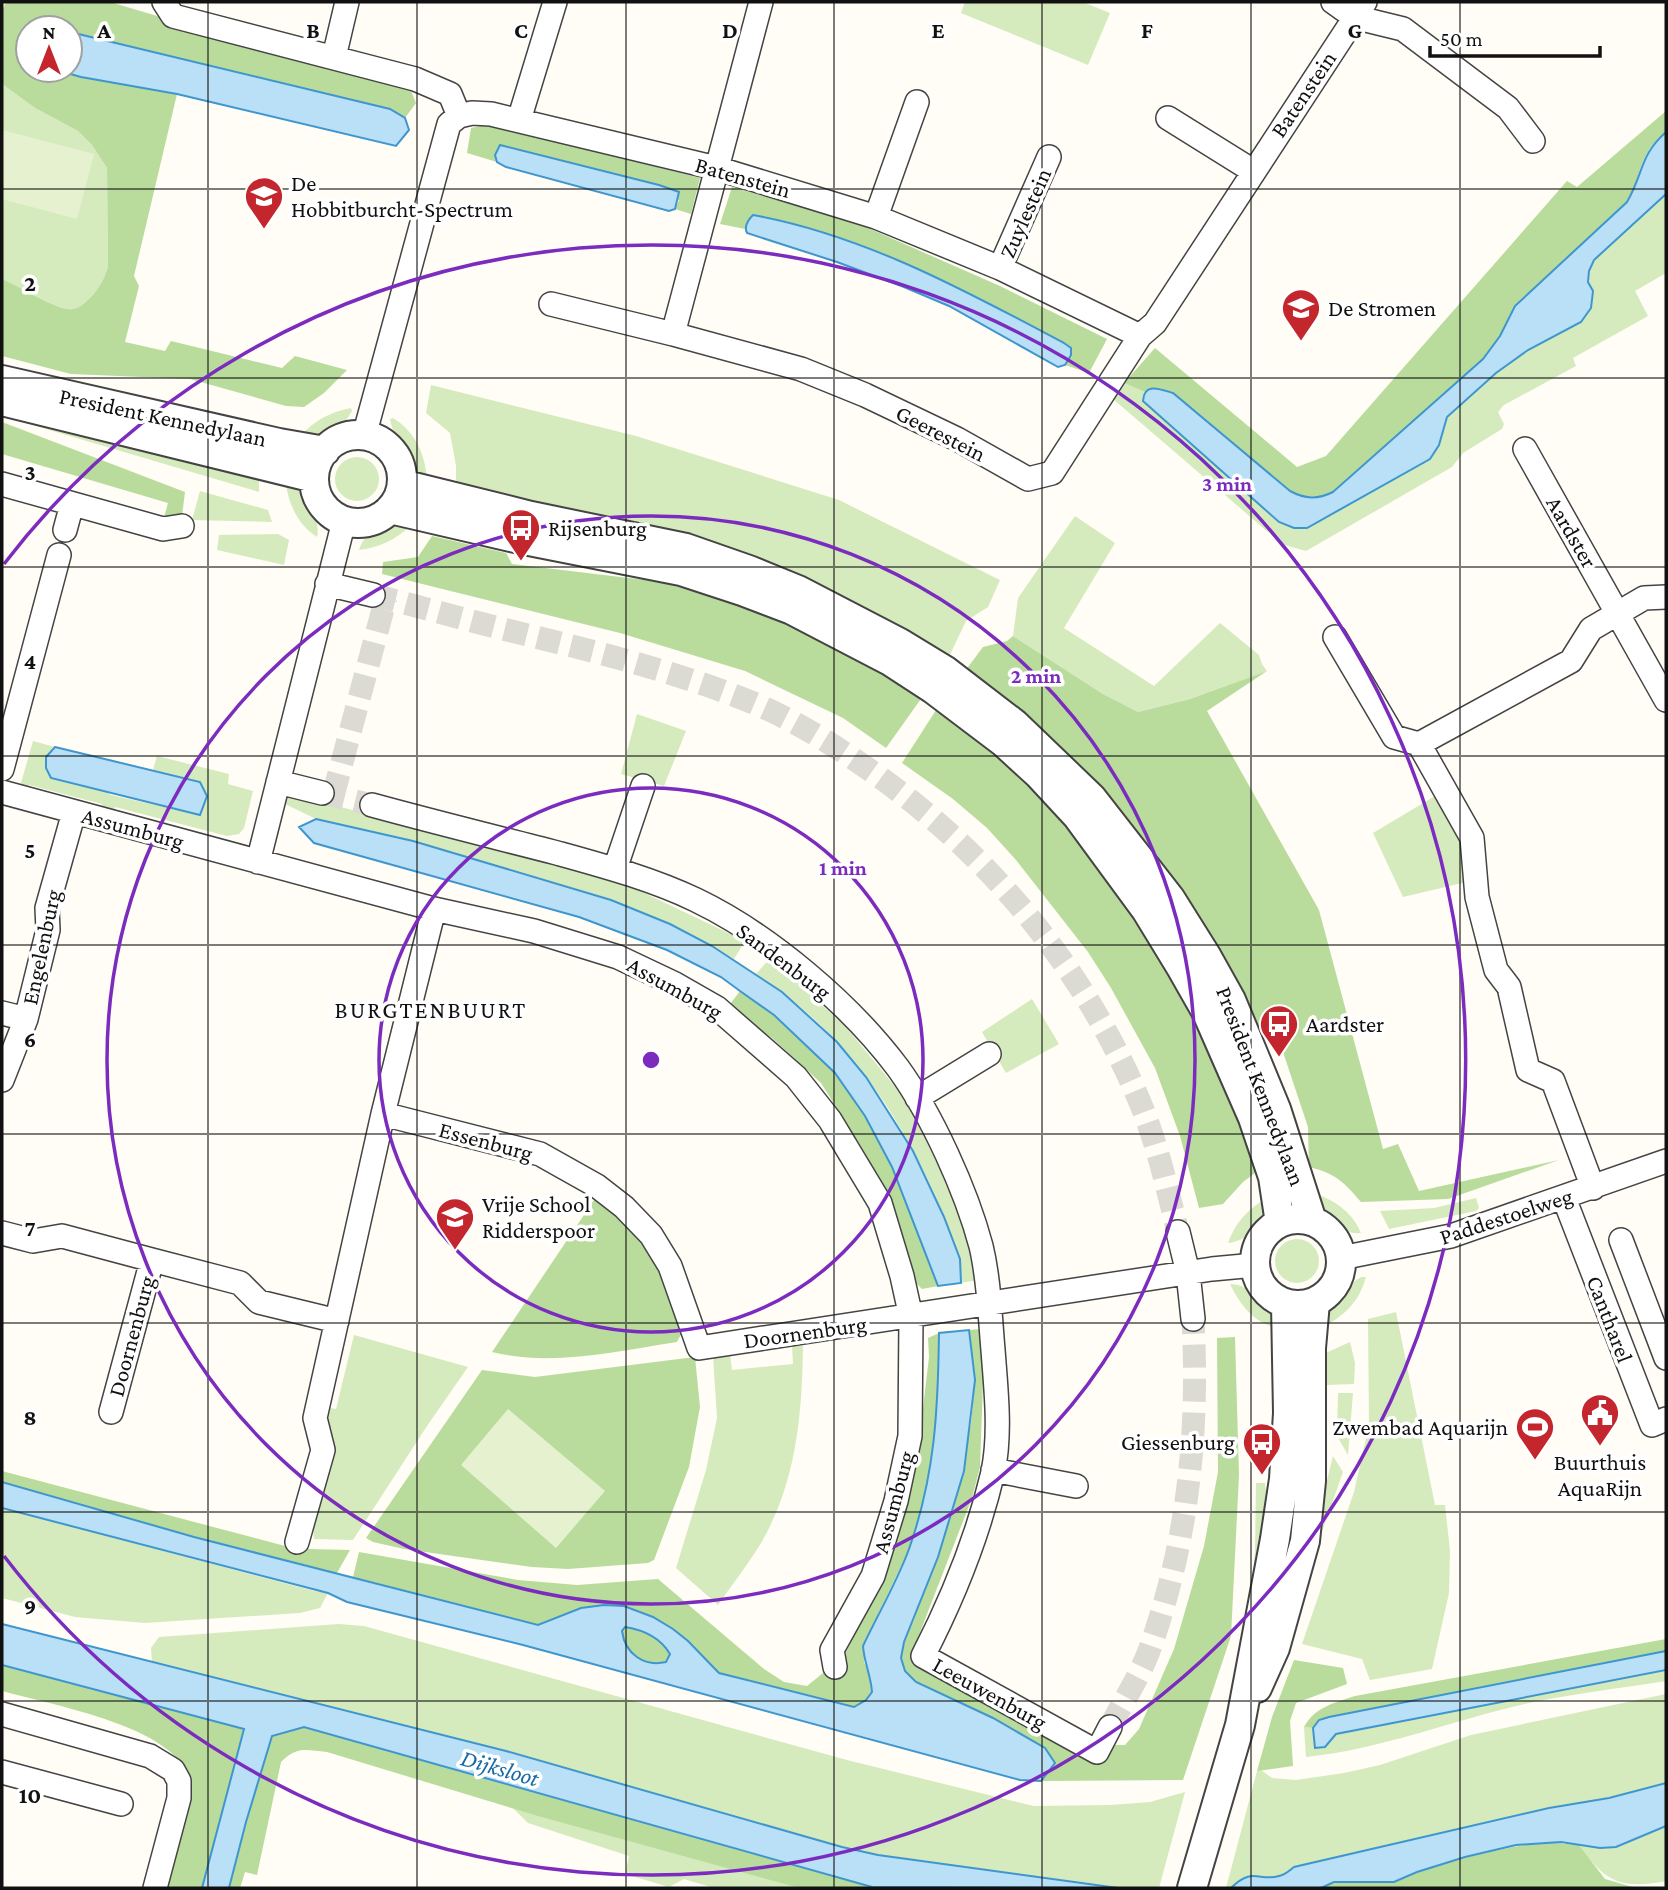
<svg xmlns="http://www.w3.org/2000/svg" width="1668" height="1890" font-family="'Crimson Pro',serif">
  <rect width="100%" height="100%" fill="#fffdf5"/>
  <path fill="#d5ebbd" d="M965 2H1083L1110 13 1088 65 961 13Z
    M2 84 35 108 78 131 92 145 107 168 108 268C105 278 99 289 92 296 87 301 80 308 73 309 58 312 18 285 2 279Z
    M1666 194V273L1635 291 1648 316 1573 358 1576 366 1504 405 1498 412 1504 424 1502 429 1463 453 1452 467 1306 551 1285 545 1268 532 1113 399 1124 383 1145 392 1143 401 1279 522 1439 445 1446 417 1496 373 1528 350 1581 322 1592 291C1587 279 1589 272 1594 260Z
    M431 385 636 436 839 500 1000 580 988 607 966 621 946 663 456 489V466L450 433 426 413Z
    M351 408 352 411C341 431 323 437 301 436 314 420 331 412 351 408Z
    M2 411 259 478V492L2 416Z
    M393 418C415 432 425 453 427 479H420C408 466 393 436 390 419Z
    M335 479a22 22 0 1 1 44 0a22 22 0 1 1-44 0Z
    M286 483C290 484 294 484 298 486 309 492 321 526 317 537 299 526 288 504 286 483Z
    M200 491 268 510 272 522 192 520Z
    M1075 516 1115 543 1064 628 1154 686 1220 623 1259 655 1262 664 1267 671 1190 699 1138 712 1103 694 1013 636 1018 598Z
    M390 523 411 525C396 540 380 547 359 550 363 535 376 528 390 523Z
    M278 534 289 540 284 565 217 550 219 535Z
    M637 714 686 731 664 786 621 774Z
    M33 741 55 747 46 757 111 795 199 815 207 796 200 783 153 770 157 756 229 774 228 784 253 791 244 828 239 834 227 836 115 807 113 815 100 811 102 804 29 785 27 792 19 790Z
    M288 793 549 862 634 888 745 941 734 959 670 924 611 900 413 841 316 819 285 804Z
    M1435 796 1467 852 1475 880 1403 897 1373 833Z
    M770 958 845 1026 907 1101 958 1207 978 1280 961 1283C960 1275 961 1265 958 1257 938 1187 888 1096 838 1043 815 1017 785 994 756 974Z
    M1032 999 1059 1044 1006 1073 982 1032Z
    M1316 1194C1336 1201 1353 1213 1361 1233 1337 1235 1323 1214 1316 1194Z
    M1268 1198C1267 1219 1250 1241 1228 1243 1235 1223 1249 1207 1268 1198Z
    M1476 1198 1479 1208 1476 1211 1389 1229 1380 1211 1434 1208Z
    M1275 1261a22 22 0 1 1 44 0a22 22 0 1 1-44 0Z
    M1361 1277H1366L1365 1280C1358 1303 1344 1316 1323 1327L1325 1311 1343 1289Z
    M1230 1284C1250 1284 1274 1308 1274 1327 1253 1322 1239 1303 1230 1284Z
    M1396 1312 1435 1505H1445L1450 1551 1449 1593 1432 1669 1370 1680 1362 1659 1302 1644 1354 1492 1369 1425 1368 1319Z
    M354 1335 468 1367 427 1426 353 1540 314 1539 313 1524 324 1407 336 1409Z
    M1350 1342 1355 1363 1354 1384 1327 1385 1319 1356Z
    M792 1346H803C802 1417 796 1486 758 1548 746 1567 731 1586 718 1605L676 1568 706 1470 717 1418 713 1357 730 1354 732 1370 793 1364Z
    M1338 1393H1353L1348 1455 1337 1436Z
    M1333 1456 1343 1472 1311 1563 1307 1562Z
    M1256 1483H1265L1269 1516 1251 1600 1255 1550Z
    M2 1508 314 1591 328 1593 320 1608 300 1613 145 1623 75 1617 2 1598Z
    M339 1624 364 1626 847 1760 1017 1802 1034 1806 1110 1805 1150 1802 1185 1792 1159 1888H1118L878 1855 842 1847 506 1751 152 1663 151 1648 159 1637Z
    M1666 1670V1681C1623 1688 1578 1693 1534 1702 1458 1718 1384 1749 1306 1757L1304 1727 1313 1728 1315 1747H1324L1336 1734Z
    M1666 1694V1783L1609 1798 1549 1808 1294 1867C1290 1870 1285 1875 1280 1876 1259 1882 1253 1866 1231 1888H1226L1257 1771 1261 1770 1272 1778 1296 1780 1344 1773 1380 1765 1471 1735Z
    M513 1808 804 1888H714L684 1879 669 1887 625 1874 629 1856 528 1823Z
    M1666 1826V1881C1619 1890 1605 1881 1579 1845 1617 1852 1633 1840 1666 1826Z"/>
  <path fill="#b9dc9c" d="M10 2H110L411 91 416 103 405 118 390 109 70 32V28L45 26 28 28V70H56L81 77 177 94 134 276 139 286 125 342 165 351 171 341 282 368 295 356 347 370 324 393 304 407 286 406 190 379 71 374 2 356V279C18 285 58 312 73 309 80 308 87 301 92 296 99 288 105 278 108 267L107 168 92 145 78 131 35 108 2 84V12L5 4Z
    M1666 111V132C1661 137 1654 142 1650 148 1639 165 1637 185 1627 202L1515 306 1500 336 1483 359 1333 492C1317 500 1305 499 1290 491L1196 411 1149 389 1145 392 1124 383 1155 348 1297 467 1326 456 1567 181 1577 187Z
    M488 124 700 178 691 214 675 209 679 200 496 153 497 162 467 153 471 128Z
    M732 187 859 224 1000 286 1107 339 1089 373 1065 365 1071 355V349L1064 343C966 291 864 235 753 215L747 233 745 229 720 224Z
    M2 422 185 492 182 516 163 521 168 503 2 454Z
    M432 536 506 553 512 564 662 582 764 613 850 652 923 696 886 748 843 718 745 671 620 633 382 574 383 562 418 557Z
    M1013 636 1103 694 1138 712 1190 699 1267 671 1207 711 1319 910 1383 1149 1398 1144 1419 1191 1559 1160 1448 1199 1361 1202C1344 1182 1335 1173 1309 1167L1308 1127 1280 1043 1262 1038 1230 977 962 675 983 647 1007 641Z
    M938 707 979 738 1036 789 1092 851 1201 1019 1259 1170 1243 1182 1223 1204 1199 1208 1180 1136 1155 1068 1111 988 1088 952 1016 860 987 828 953 799 902 763Z
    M740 991 773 1015 835 1073 865 1116 892 1166 938 1286 922 1289 917 1284 894 1213 862 1148 821 1083 772 1038 728 1007Z
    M603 1198 654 1254 684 1329 677 1342C617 1351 552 1367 492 1352L594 1200Z
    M980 1329 984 1353 980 1467 972 1498 917 1640 916 1658 1009 1715 1019 1695 1111 1745H1125L1139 1729 1174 1649 1204 1546 1218 1472 1217 1338 1235 1337 1239 1475 1231 1636 1183 1780 1041 1781 1055 1763 1045 1748 993 1718 916 1682 905 1671 901 1658 904 1642 915 1617 971 1424 975 1380 969 1330Z
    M939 1333 938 1413 928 1487 908 1552 879 1612 864 1662 871 1678 873 1692 866 1700 854 1707 719 1673 653 1617 624 1606 581 1608 538 1625 353 1577 359 1552 518 1580 577 1585 658 1579 764 1669 784 1682 807 1686 844 1656 879 1585 918 1451 929 1357 928 1338Z
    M695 1357 700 1407 689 1467 654 1560 648 1563 568 1569 532 1567 404 1549 373 1542 366 1538 482 1370 535 1377Z
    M2 1471 285 1546 309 1549 350 1550 337 1573 194 1537 2 1482Z
    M624 1627C644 1630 660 1637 670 1654L666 1662C644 1667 625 1654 622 1631Z
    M1666 1639V1651L1329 1717 1319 1720 1313 1728 1304 1727C1315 1707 1334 1703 1355 1696Z
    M1294 1660 1343 1668 1347 1684 1296 1703 1290 1721 1293 1766 1257 1771 1272 1717Z
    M2 1665 244 1729 202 1888H165L187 1772C163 1724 52 1705 2 1691Z
    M304 1727 872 1887 882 1888H804L792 1886 538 1816 327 1752C306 1750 297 1746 281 1762L257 1875 245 1872 240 1888H229L246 1822 272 1736Z
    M1545 1842 1579 1845 1605 1879 1636 1888H1321C1343 1877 1367 1884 1391 1882 1404 1880 1419 1871 1432 1867 1469 1856 1506 1847 1545 1842Z"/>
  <path fill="#e6f2cf" d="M2 130 94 154 77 219 2 199Z
    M508 1409 605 1491 556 1548 461 1465Z"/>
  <path fill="#b9e0f7" stroke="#3f96cf" stroke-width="2" fill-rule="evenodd" d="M70 32 390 109 405 118 409 130 396 146 177 94 81 77 56 70H70Z
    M1666 132V194L1594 260 1589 271 1588 282 1593 291 1591 308 1581 322 1528 350 1496 373 1447 417 1439 445 1430 459 1307 528H1294L1279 522 1143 401C1144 382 1160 389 1173 393L1290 491C1305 499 1317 500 1333 492L1483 359 1500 336 1515 306 1627 202C1644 173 1639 156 1666 132Z
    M500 145 659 185 679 192 675 209 669 211 506 167 497 162 495 155Z
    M753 215C864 235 966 291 1064 343L1071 348V355L1065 365 1058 367 949 306 904 287 837 262 747 233C744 227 748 220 753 215Z
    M55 747 200 782 207 796 200 815 51 778 46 768V757Z
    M316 819 413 841 611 900 670 924 712 946 782 992 837 1042 866 1077 913 1151 944 1217 960 1259 961 1283 938 1286 892 1167 865 1116 835 1073 774 1015 740 991 721 977 667 950 579 917 314 843 299 827Z
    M969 1330 975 1380 964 1471 938 1557 904 1642 901 1658 905 1671 916 1682 993 1718 1045 1748 1055 1763 1041 1781 1020 1780 523 1645 347 1602 328 1593 2 1508V1482L194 1537 538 1625 581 1608 604 1605 624 1606 653 1617 673 1629 688 1641 719 1673 854 1707 866 1700 872 1692C871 1676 864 1662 863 1646 878 1614 897 1582 909 1549 935 1475 938 1411 939 1333ZM625 1627C644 1630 660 1637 670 1654L666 1662C644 1667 625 1654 622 1631Z
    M2 1624 506 1751 842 1847 878 1855 1118 1888 872 1887 304 1727 272 1736 246 1822 229 1888H202L244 1729 2 1665Z
    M1666 1651V1670L1336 1734 1325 1747 1315 1748 1313 1728 1319 1720 1329 1717Z
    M1666 1783V1826L1616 1847 1600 1848 1561 1842 1516 1845 1465 1857 1417 1872 1394 1882H1334L1321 1888H1231C1253 1866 1259 1882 1279 1876 1285 1875 1290 1870 1294 1867L1549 1808 1609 1798Z"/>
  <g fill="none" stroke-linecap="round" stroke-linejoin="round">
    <path stroke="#dbdad3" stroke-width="23" stroke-dasharray="23 11" stroke-linecap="butt" d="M373 595C418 606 462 619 507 630 589 650 672 670 751 702 790 718 826 740 861 764 983 847 1082 963 1139 1100 1157 1142 1167 1188 1178 1232
      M322 793 372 805
      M333 796 386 598
      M1110 1727C1123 1702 1139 1677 1149 1651 1188 1542 1199 1434 1193 1319"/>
    <g stroke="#444" stroke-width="26">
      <path id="minor" d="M164 2 173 16 415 79 450 94 459 116
        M1333 2 1354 17 1403 29 1508 108 1533 141
        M334 57 347 2
        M1168 118 1253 171
        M519 120 555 2
        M876 217 917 102
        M1000 268 1049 157
        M551 304 673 334 801 369 865 395 957 439 1028 479 1052 473 1140 336 1155 323 1365 2
        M673 334 761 2
        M364 436 449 124 459 116 472 113 491 114 716 168 876 217 1000 268 1140 336
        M1525 449 1666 700
        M2 484 163 529 182 526
        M65 530 72 504
        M327 584 373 595
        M1335 637 1394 737 1419 744 1571 661 1591 629 1644 598 1666 597
        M1419 744 1472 838 1477 897 1496 970 1509 987 1528 1070 1553 1081 1593 1188
        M2 769 59 555
        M278 782 322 793
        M2 792 434 909 534 931 618 957 675 984 717 1008 796 1077 830 1120 880 1203 902 1276 911 1317 910 1436 896 1501 873 1576 832 1650 835 1667
        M372 805C434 822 495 837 557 853 604 866 652 879 696 900 769 935 850 1004 898 1068 932 1115 966 1190 981 1246 989 1279 990 1316 993 1350 996 1390 1001 1433 993 1472 978 1536 953 1598 923 1656L1097 1752 1110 1727
        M258 862 344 521
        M615 869 643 786
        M2 1013 26 1019
        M2 1080 26 1019 48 930 47 908 74 812
        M917 1098 989 1054
        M383 1114 540 1154 597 1186 624 1207 651 1235 670 1266 699 1348 1212 1269 1255 1265
        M1564 1198 1652 1425 1666 1419
        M1178 1232 1188 1273 1193 1319
        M2 1233 33 1241 62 1236 152 1260 240 1283 259 1302 337 1321
        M1621 1240 1666 1358
        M1341 1258 1451 1236 1666 1161
        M111 1412 152 1260
        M993 1470 1076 1486
        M297 1542 323 1450 315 1418 383 1114 434 909
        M2 1714 150 1756 173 1770 179 1781V1798L155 1888
        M2 1772 121 1804"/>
    </g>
    <g stroke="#444" stroke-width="32">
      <path id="tertiary" d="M2 380 279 443 325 451
        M2 401 314 478
        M314 479a44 44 0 1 1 88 0a44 44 0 1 1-88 0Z
        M402 484 531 516 686 548 749 570 798 590 900 643 946 671 1015 724 1092 798 1170 898 1207 957 1231 1000 1276 1109 1312 1221
        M390 509 524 540 681 571 742 591 792 610 890 661 933 689 1003 742 1039 775 1077 816 1146 910 1182 969 1207 1013 1253 1118 1273 1177 1280 1223
        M1255 1262a43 43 0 1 1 86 0a43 43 0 1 1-86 0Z
        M1257 1688 1275 1648 1305 1541 1311 1481V1348L1315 1302
        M1192 1888 1240 1725 1275 1539 1284 1479 1288 1413 1286 1304"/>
    </g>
    <use href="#minor" stroke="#fff" stroke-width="23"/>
    <use href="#tertiary" stroke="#fff" stroke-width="28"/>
  </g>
  <path fill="none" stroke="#111" stroke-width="2" stroke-opacity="0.55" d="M208 2V1888M417 2V1888M626 2V1888M834 2V1888M1042 2V1888M1251 2V1888M1460 2V1888M2 189H1666M2 378H1666M2 567H1666M2 756H1666M2 945H1666M2 1134H1666M2 1323H1666M2 1512H1666M2 1701H1666"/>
  <g fill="none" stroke="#7b2cbf" stroke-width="3.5">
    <circle cx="651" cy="1060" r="272"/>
    <circle cx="651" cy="1060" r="544"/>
    <path d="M4 564A815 815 0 1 1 4 1556"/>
  </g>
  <defs>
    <g id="school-pin" transform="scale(2.0125)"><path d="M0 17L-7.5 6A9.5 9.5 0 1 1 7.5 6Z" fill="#c4262e" stroke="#fff"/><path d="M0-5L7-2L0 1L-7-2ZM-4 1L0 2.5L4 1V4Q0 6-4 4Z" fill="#fff"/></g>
    <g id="bus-pin" transform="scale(2.0125)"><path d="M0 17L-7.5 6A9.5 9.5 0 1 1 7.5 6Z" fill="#c4262e" stroke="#fff"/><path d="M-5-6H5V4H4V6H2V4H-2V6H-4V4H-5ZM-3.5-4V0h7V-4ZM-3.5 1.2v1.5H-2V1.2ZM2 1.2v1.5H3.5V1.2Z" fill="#fff"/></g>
    <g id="civic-pin" transform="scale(2.0125)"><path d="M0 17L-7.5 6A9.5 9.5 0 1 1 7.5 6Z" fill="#c4262e" stroke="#fff"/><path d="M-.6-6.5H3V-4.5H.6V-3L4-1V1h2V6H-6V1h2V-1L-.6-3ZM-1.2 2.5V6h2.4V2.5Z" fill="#fff"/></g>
    <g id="stadium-pin" transform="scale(2.0125)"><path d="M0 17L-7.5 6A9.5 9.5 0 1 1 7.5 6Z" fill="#c4262e" stroke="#fff"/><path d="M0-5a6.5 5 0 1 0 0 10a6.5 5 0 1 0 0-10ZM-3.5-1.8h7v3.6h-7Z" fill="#fff"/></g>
  </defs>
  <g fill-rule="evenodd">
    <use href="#school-pin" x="264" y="196"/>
    <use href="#school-pin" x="1301" y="308"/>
    <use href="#bus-pin" x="521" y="528"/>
    <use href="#bus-pin" x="1279" y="1024"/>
    <use href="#school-pin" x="455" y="1217"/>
    <use href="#civic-pin" x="1600" y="1413"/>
    <use href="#stadium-pin" x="1535" y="1427"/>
    <use href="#bus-pin" x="1262" y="1442"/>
  </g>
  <g text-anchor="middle" stroke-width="7" stroke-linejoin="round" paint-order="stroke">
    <g font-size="23" fill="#111" stroke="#fff">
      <text transform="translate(1303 94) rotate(-56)" y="8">Batenstein</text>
      <text transform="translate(743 177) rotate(16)" y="8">Batenstein</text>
      <text transform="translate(1025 213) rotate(-66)" y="8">Zuylestein</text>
      <text transform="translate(163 417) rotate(12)" y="8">President Kennedylaan</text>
      <text transform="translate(941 433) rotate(27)" y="8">Geerestein</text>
      <text transform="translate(1572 532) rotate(60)" y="8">Aardster</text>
      <text transform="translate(133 828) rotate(15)" y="8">Assumburg</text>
      <text transform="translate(41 947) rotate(-78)" y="8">Engelenburg</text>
      <text transform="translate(784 961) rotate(37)" y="8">Sandenburg</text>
      <text transform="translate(675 988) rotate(29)" y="8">Assumburg</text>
      <text transform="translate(1261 1086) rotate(69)" y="8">President Kennedylaan</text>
      <text transform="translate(486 1141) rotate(15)" y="8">Essenburg</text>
      <text transform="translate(1506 1216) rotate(-18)" y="8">Paddestoelweg</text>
      <text transform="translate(1610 1319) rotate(69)" y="8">Cantharel</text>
      <text transform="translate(805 1332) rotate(-8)" y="8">Doornenburg</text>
      <text transform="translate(131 1336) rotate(-75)" y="8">Doornenburg</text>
      <text transform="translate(893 1502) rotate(-75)" y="8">Assumburg</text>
      <text transform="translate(990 1693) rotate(29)" y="8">Leeuwenburg</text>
    </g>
    <g font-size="23" fill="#111" stroke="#fff" text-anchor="start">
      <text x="291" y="191">De<tspan x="291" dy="26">Hobbitburcht-Spectrum</tspan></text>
      <text x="1328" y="316">De Stromen</text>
      <text x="548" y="536">Rijsenburg</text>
      <text x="1306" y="1032">Aardster</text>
      <text x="482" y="1212">Vrije School<tspan x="482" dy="26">Ridderspoor</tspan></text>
      <text x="1508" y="1435" text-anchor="end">Zwembad Aquarijn</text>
      <text x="1235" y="1450" text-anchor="end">Giessenburg</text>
      <text x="1600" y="1470" text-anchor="middle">Buurthuis<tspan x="1600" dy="26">AquaRijn</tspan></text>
    </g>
    <g font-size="24" letter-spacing="2" fill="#111" stroke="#fff">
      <text x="431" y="1018">BURGTENBUURT</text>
    </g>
    <g font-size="24" font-style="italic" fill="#1768a6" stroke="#fff">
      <text transform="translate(500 1768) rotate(16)" y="8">Dijksloot</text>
    </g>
  </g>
  <g font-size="23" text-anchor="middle" font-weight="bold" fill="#111" stroke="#fff" stroke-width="7" stroke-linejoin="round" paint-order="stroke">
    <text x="104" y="38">A</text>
    <text x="313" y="38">B</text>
    <text x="521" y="38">C</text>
    <text x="730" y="38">D</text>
    <text x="938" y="38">E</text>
    <text x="1147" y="38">F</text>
    <text x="1355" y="38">G</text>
    <text x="30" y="291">2</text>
    <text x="30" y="480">3</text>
    <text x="30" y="669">4</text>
    <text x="30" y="858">5</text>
    <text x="30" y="1047">6</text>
    <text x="30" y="1236">7</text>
    <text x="30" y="1425">8</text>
    <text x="30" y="1614">9</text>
    <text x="30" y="1803">10</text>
  </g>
  <circle cx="651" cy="1060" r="10" fill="#7b2cbf" stroke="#fff" stroke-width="3.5"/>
  <g font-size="21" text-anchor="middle" font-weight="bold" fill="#7b2cbf" stroke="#fff" stroke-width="7" stroke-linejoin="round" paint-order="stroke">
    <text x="1227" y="491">3 min</text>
    <text x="1036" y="683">2 min</text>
    <text x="843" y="875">1 min</text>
  </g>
  <rect width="1668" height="1890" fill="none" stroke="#111111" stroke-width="7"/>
  <g transform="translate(49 49)"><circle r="33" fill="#ffffff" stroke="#a0a0a0" stroke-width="2"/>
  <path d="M0-5L12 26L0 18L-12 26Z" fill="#c4262e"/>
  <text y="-10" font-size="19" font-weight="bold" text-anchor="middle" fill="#111111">N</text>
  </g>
  <path d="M1430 46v10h170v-10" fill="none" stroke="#111111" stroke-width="3.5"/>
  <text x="1440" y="46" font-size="21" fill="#111111" stroke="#ffffff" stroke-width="5" paint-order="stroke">50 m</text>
</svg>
